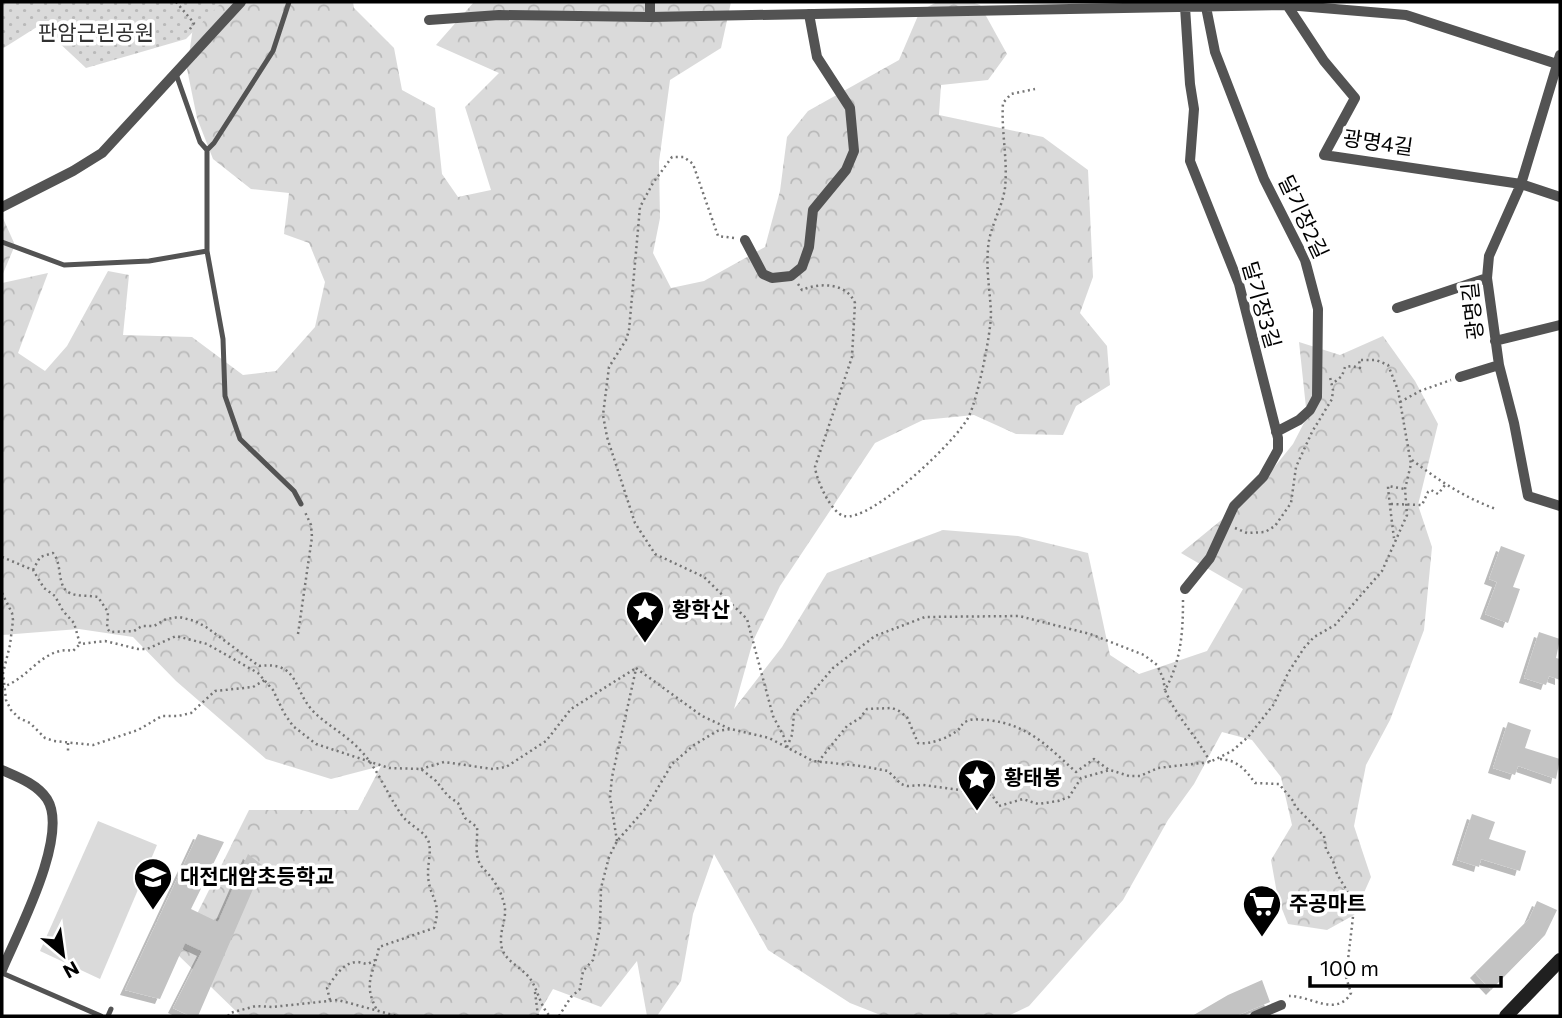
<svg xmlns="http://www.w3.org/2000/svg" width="1562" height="1018" font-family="Commissioner,'Noto Sans KR',sans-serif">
  <defs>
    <pattern id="forest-crowns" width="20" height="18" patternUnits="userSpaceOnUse" patternTransform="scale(1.75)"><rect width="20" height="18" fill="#dadada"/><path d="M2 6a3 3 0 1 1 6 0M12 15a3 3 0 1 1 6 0" fill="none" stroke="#b9b9b9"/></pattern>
    <pattern id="park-dots" width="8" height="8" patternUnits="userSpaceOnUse" patternTransform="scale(1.75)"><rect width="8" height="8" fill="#dadada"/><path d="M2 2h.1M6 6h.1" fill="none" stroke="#b9b9b9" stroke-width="1.8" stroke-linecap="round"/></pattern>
    <filter id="shadow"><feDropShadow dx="-5" dy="5" stdDeviation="0" flood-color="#0004"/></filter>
  </defs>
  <rect width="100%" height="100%" fill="#fff"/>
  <path fill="#dadada" d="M98 821 157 845 100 979 40 951Z"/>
  <path fill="url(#forest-crowns)" d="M217 2H353L354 8 394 48 402 90 435 108 442 174 458 197 491 190 465 107 499 73 436 45 474 2H731L721 48 670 80 659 162 660 218 653 253 671 288 704 281 765 247 780 191 787 137 808 111 899 60 920 11 937 2H972L980 5 1007 54 988 80 941 85 939 115 1043 137 1088 170 1093 277 1080 313 1107 346 1110 385 1076 406 1063 435 1016 434 974 415 923 420 875 443 780 586 753 641 734 709 782 647 827 573 943 530 1018 536 1088 553 1110 655 1139 674 1207 651 1243 589 1181 553 1252 495 1293 444 1307 417 1299 342 1340 355 1383 336 1415 381 1438 424 1418 505 1432 547 1424 630 1390 720 1366 765 1354 826 1371 877 1354 915 1327 930 1288 924 1278 899 1271 860 1292 825 1281 777 1252 740 1222 732 1194 784 1168 820 1123 900 1029 1006 1008 1016H883L850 1003 768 950 714 854 693 914 681 981 657 1016H647L637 961 601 1007 553 989 537 1016H241L177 954 249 810H358L381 766 331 779 266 759 176 681 133 637 79 629 2 635V283L48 273 18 353 45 371 67 346 108 271 129 275 123 335 192 337 243 375 276 371 315 327 325 282 309 243 284 234 289 193 251 189 213 159 197 118 187 69 193 27Z
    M2 216 15 245 2 276Z"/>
  <path fill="url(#park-dots)" d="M2 2H222L186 39 86 68 40 25 2 49Z"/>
  <path fill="#c3c3c3" filter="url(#shadow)" d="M1501 546 1525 555 1513 587 1520 589 1508 623 1485 614 1497 582 1489 579Z
    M1539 632 1560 639 1556 658 1560 659V680L1549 676 1546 685 1524 678Z
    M1508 722 1531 730 1525 748 1560 759 1556 779 1518 766 1515 775 1493 768Z
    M1472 814 1495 822 1489 839 1526 851 1520 871 1481 859 1479 867 1457 860Z
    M198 834 224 842 191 909 218 922 248 854 263 866 198 1016H190L173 1008 202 951 185 943 160 999 125 990Z
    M1537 901 1557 910 1545 935 1491 990 1475 973 1529 919Z
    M1262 980 1270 1002 1236 1016H1192L1228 995Z"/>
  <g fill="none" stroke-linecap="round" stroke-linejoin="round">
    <path stroke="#757575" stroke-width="2.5" stroke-dasharray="2 3.5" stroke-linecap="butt" d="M176 2 194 23 188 32
      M734 238 718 236 693 164 684 157H672L653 183 640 207 629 330 626 340 609 367 603 415 607 437 635 523 655 554 704 577 747 619 773 716 784 737 787 748
      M798 284 802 290C820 282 847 283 855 303L852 357 815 467C816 479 831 513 844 516 870 523 958 440 969 416 978 397 991 334 991 313 990 291 986 270 988 249 989 228 1002 209 1005 188 1008 160 1001 131 1003 103L1011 94 1035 89
      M1400 402 1420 391 1451 380
      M1412 460C1438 480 1465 498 1496 509
      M1391 504 1422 505 1428 492 1431 490 1438 494 1445 485
      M1235 528 1247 533 1265 532 1275 526 1291 503 1296 467 1312 432 1332 399 1333 390 1330 377
      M1394 538C1393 531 1388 491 1388 486L1405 489
      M2 557 33 570 44 588 55 596 63 611 74 623 80 644 105 641 138 649H147L176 636 207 644 258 673 273 690 284 713 293 726 316 744 389 768 421 769 436 781 448 796 458 803 465 818 477 827C478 838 474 853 480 864 482 868 487 872 490 876 495 882 501 892 503 900 509 916 500 927 501 942 501 958 517 965 527 975 538 986 539 1006 550 1016
      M33 570 40 557 53 553C63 564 56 587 70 593 78 597 89 595 98 597L108 612 107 628 110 632 134 631 142 626H154L166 619 179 617 195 621 206 627 259 666C299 661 293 689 312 710 326 725 347 735 361 751 378 769 387 794 401 814 408 825 422 829 428 840 432 849 428 862 428 872 428 899 443 899 434 928L379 947C374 974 362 983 377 1010
      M2 593 12 613 13 620 10 645 3 673 6 700 11 710 19 718 30 723 45 738 54 741 93 745 138 730 162 716H178L191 713 215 691 253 687 265 680
      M1183 600C1183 633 1181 661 1165 690 1176 717 1197 736 1210 762
      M298 634 312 537 311 525 304 510
      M636 668 702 716 730 729
      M2 687C28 680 44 645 73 651L80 644
      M68 743V751
      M787 747 792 735 794 714 833 668 875 636 925 617 1019 616 1090 634 1144 655 1157 665 1163 678 1165 690
      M1220 759C1237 760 1245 769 1255 783L1279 784 1294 802 1295 806 1324 836 1326 849 1333 861 1337 874 1352 899 1354 908 1346 977 1351 993C1337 1018 1309 995 1289 996
      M818 762 847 726 860 718 867 709 892 708 899 711 907 717 918 743C930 745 951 737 959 729 965 723 959 725 967 721 973 718 981 720 988 720 1029 725 1047 746 1076 772L1094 759 1109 770
      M421 769 444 762 493 769 506 767 546 741 571 709 636 668
      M617 841 610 797 612 777 636 669
      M535 992 538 1016
      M330 1000 327 988C334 978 343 962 357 962 361 962 364 964 368 964L375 960
      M228 1016 230 1013 256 1006 272 1007 338 1000 397 1016
      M559 1016 571 997 580 989 583 971 593 960 600 927 601 888 609 857 617 841 646 808 672 764 694 745 717 731 731 729 769 738 813 761 861 766 888 771 901 784 907 786 923 785 988 794 992 795 999 806 1023 799 1038 804 1058 801 1069 797 1081 778 1110 770 1129 776H1140L1158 768 1210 762 1232 751 1248 737 1274 704 1288 673 1304 648 1314 637 1335 625 1382 571 1407 515 1405 489 1411 464 1398 390 1388 365 1376 360H1359L1360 368 1352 366 1345 367 1342 376 1332 384"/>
    <path stroke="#535353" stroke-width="5" d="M176 74 200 142 207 150V251L223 339 225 396 240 439 294 491 301 504
      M207 150 214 143 273 51 289 2
      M2 242 64 265 149 261 207 251
      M2 973 101 1016
      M108 1016 111 1009"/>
    <path stroke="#535353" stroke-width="10" d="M1287 5 1324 61 1355 98 1324 155 1521 184 1560 197
      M1185 7 1190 84 1194 109 1190 161 1239 284 1278 438V450L1263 477 1234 506 1210 558 1185 589
      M1206 7 1215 52 1264 179 1305 260 1318 309 1317 397 1310 410 1299 420 1276 432
      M650 17V2
      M429 20 499 15 650 17 1287 5 1406 15 1560 65
      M1560 55 1521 184 1489 256 1487 278 1499 365 1514 423 1528 496 1560 506
      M2 207 73 171 102 153 241 2
      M745 240 763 274 772 278 791 276 802 267 809 247 813 210 846 170 854 151 850 108 817 57 809 14
      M1397 308 1487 278
      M1495 341 1560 325
      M1460 377 1499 365
      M2 770C18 777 37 784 47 799 70 835 17 934 2 970
      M1255 1016 1281 1005"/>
    <path stroke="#202020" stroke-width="14" d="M1506 1016 1560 960"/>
  </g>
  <defs>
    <g id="sight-pin" transform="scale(2.0125)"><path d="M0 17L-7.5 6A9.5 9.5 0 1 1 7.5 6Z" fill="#000" stroke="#fff"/><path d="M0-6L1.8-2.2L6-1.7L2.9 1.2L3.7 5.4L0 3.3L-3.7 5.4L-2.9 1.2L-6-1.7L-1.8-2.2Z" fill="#fff"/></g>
    <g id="school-pin" transform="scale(2.0125)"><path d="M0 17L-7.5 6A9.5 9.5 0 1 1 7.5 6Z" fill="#000" stroke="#fff"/><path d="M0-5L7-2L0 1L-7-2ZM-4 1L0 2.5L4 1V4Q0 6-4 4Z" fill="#fff"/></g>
    <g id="supermarket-pin" transform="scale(2.0125)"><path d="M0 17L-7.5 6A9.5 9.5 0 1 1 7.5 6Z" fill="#000" stroke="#fff"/><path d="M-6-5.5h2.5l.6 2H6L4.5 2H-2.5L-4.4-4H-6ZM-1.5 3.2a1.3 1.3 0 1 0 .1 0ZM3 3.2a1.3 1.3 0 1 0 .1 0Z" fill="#fff"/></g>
  </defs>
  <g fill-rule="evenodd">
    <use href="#sight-pin" x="645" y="610"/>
    <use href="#sight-pin" x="977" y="778"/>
    <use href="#school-pin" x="153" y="877"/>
    <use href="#supermarket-pin" x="1262" y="904"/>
  </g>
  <g text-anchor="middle" stroke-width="7" stroke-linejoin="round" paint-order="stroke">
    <g font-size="21" fill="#313131" stroke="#fff">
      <text x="96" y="40">판암근린공원</text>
    </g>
    <g font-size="21" fill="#000" stroke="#fff">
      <text transform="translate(1378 143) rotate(8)" y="7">광명4길</text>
      <text transform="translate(1303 217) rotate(65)" y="7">달기장2길</text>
      <text transform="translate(1261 305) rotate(74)" y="7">달기장3길</text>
      <text transform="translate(1473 311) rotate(-96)" y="7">광명길</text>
    </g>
    <g font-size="21" font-weight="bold" fill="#000" stroke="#fff" text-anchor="start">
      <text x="672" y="617">황학산</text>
      <text x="1004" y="785">황태봉</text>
      <text x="180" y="884">대전대암초등학교</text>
      <text x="1289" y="911">주공마트</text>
    </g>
  </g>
  <rect width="1562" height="1018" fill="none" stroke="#000000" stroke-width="7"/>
  <g transform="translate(63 955) rotate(151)" stroke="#ffffff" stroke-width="5" paint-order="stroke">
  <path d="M0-5L12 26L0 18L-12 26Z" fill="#000000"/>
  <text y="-10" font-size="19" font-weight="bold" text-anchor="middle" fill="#000000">N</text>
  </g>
  <path d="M1310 976v10h191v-10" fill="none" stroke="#000000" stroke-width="3.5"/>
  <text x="1320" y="976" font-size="21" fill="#000000" stroke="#ffffff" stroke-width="5" paint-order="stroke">100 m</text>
</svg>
